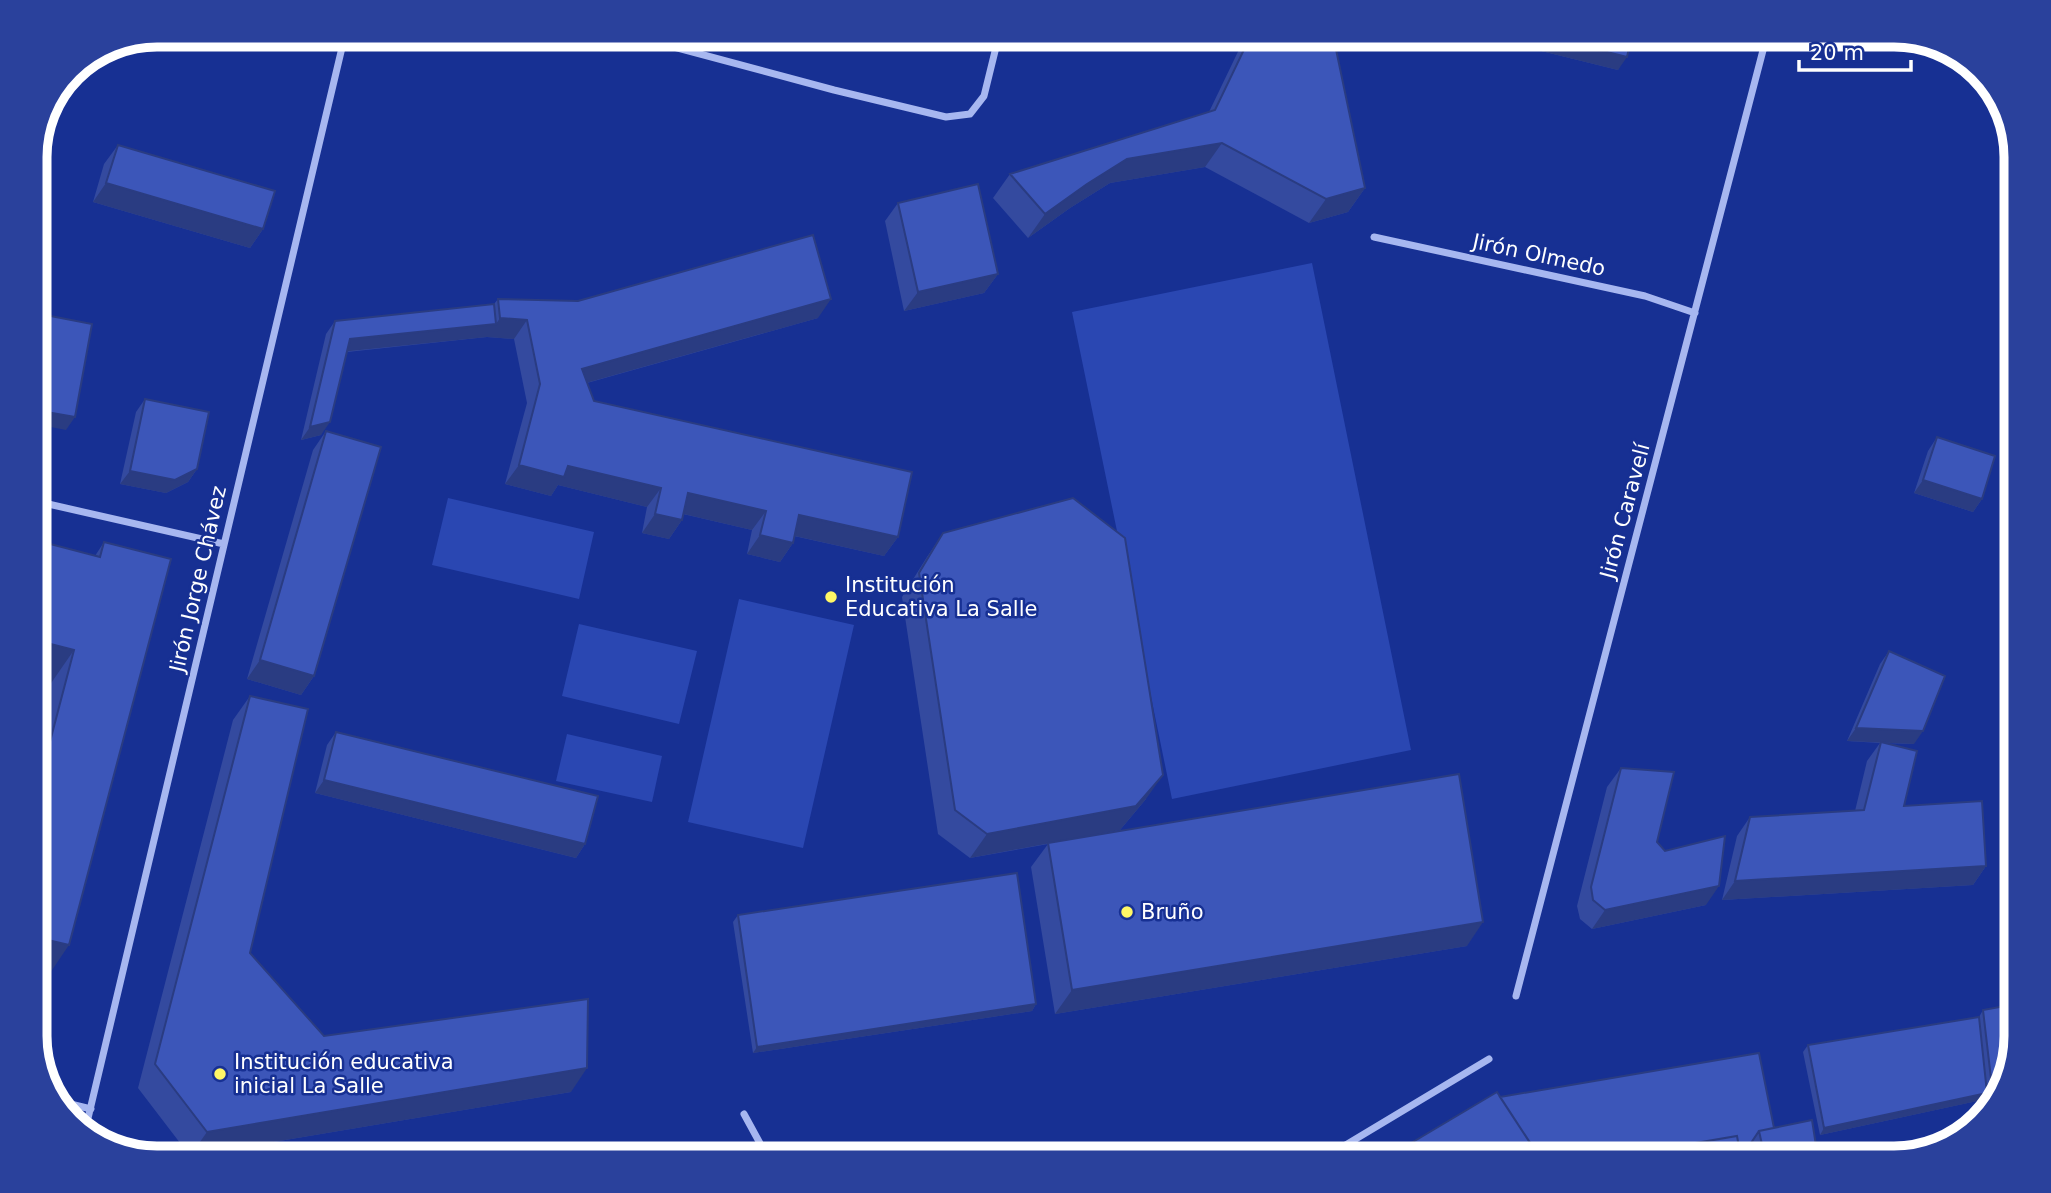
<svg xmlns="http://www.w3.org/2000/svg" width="2051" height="1193" font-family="'DejaVu Sans',sans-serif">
  <rect width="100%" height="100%" fill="#173093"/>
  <path fill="#2a47b2" d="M1312 263 1411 750 1172 799 1072 312Z
    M448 498 594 532 579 599 432 565Z
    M739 599 854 625 803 848 688 822Z
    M579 624 697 651 679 724 562 696Z
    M567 734 662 756 652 802 556 781Z"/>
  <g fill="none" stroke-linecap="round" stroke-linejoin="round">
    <path stroke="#a7b7f0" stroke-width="7" d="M629 35 834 90 946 117 970 114 984 96 999 35
      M1374 237 1645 296 1695 313
      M35 501 224 544
      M1516 996 1767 35
      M54 1100 91 1109
      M744 1114 768 1158
      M85 1131 345 35
      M1324 1158 1489 1059"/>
  </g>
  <path fill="#344a9f" d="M1246 35H1333L1365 188 1348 212 1309 223 1205 167 1110 183 1070 208 1028 238 993 198 1010 174 1209 112Z
    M1515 35H1632L1618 70 1513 44Z
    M118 145 263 229 250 248 93 202 104 164Z
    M898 203 998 274 984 293 904 311 885 221Z
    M498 299 818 318 587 383 594 401 898 537 884 556 794 536 793 543 780 562 747 554 752 530 683 514 682 520 669 539 642 533 647 507 558 485 551 496 505 484 527 403 514 339 487 337 347 352 321 435 301 440 326 334 335 321 494 304Z
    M145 399 197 469 188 482 166 493 120 484 136 412Z
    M326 431 314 676 301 695 247 679 313 450Z
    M1937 437 1982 499 1973 512 1914 493 1928 451Z
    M943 533 1146 799 1120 830 1079 838 1467 946 1055 1014 1031 867 1048 844 970 858 938 834 902 597 927 557Z
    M35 540 95 556 104 542 42 985 35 983V734L47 689 35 686Z
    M1889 651 1914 744 1883 743 1904 806 1986 866 1973 885 1722 900 1737 836 1750 817 1855 811 1867 761 1880 743 1847 741 1880 664Z
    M250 696V953L324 1036 571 1092 190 1156 138 1088 233 720Z
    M336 732 585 844 576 858 315 793 327 745Z
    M1621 768 1657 842 1706 905 1592 929 1580 919 1577 906 1607 787Z
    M738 915 1036 1004 1032 1011 753 1053 733 922Z
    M1983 1010 2000 1096 1820 1135 1803 1052 1808 1045 1979 1017Z
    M1500 1097 1774 1128 1818 1158H1386Z"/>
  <path fill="#2a3c82" d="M1519 35H1539L1627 57 1618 70 1513 44Z
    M1222 143 1205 167 1110 183 1070 208 1028 238 1045 214 1087 184 1127 159Z
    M106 183 263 229 250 248 93 202Z
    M1365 188 1348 212 1309 223 1326 199Z
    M998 274 984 293 904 311 918 292Z
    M831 299 818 318 568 388 582 369Z
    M500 318 527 320 514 339 487 337 340 352 350 339 496 324Z
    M35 410 75 417 66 430 35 424Z
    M330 422 321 435 301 440 310 427Z
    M519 465 568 466 661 488 647 507 558 485 551 496 505 484Z
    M197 469 188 482 166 493 120 484 130 471Z
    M1923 480 1982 499 1973 512 1914 493Z
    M688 493 766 511 752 530 675 512Z
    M655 514 682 520 669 539 642 533Z
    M799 515 898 537 884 556 786 534Z
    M760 535 793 543 780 562 747 554Z
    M35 640 74 650 47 689 35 686Z
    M260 660 314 676 301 695 247 679Z
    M1856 728 1923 731 1914 744 1847 741Z
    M1163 775 1146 799 1120 830 970 858 987 834Z
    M324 780 585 844 576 858 315 793Z
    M1986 866 1973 885 1722 900 1735 881Z
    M1719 886 1706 905 1592 929 1605 910Z
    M1483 922 1467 946 1055 1014 1072 990Z
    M35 937 69 945 42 985 35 983Z
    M1036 1004 1032 1011 753 1053 757 1047Z
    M587 1068 571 1092 190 1156 207 1132Z
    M2003 1084 2000 1096 1982 1100 1992 1087Z
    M1987 1093 1982 1100 1820 1135 1824 1128Z"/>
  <path fill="#3c56b9" stroke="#2a3c82" stroke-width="2" d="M1251 35H1333L1365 188 1326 199 1222 143 1127 159 1087 184 1045 214 1010 174 1215 110Z
    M1539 35H1632L1627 57Z
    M118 145 275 191 263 229 106 183Z
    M978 184 998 274 918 292 898 203Z
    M813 235 831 299 582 369 594 401 912 472 898 537 799 515 793 543 760 535 766 511 688 493 682 520 655 514 661 488 568 466 564 477 519 465 540 384 527 320 500 318 498 299 578 301Z
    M494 304 496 324 350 339 330 422 310 427 335 321Z
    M35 313 92 324 75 417 35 410Z
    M145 399 209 412 197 469 175 480 130 471Z
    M326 431 381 447 314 676 260 660Z
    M1937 437 1995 456 1982 499 1923 480Z
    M1073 498 1125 538 1163 775 1136 806 987 834 955 810 919 573 943 533Z
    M35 540 100 557 104 542 171 559 69 945 35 937V799L74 650 35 640Z
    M1889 651 1945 676 1923 731 1856 728Z
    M250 696 308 709 250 953 324 1036 588 999 587 1068 207 1132 155 1064Z
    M336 732 598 796 585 844 324 780Z
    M1881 742 1917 751 1904 806 1982 801 1986 866 1735 881 1750 817 1864 810Z
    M1621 768 1674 772 1657 842 1665 851 1725 836 1719 886 1605 910 1593 900 1591 887Z
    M1459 774 1483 922 1072 990 1048 843Z
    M1017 873 1036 1004 757 1047 738 915Z
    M2016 1004V1036L2003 1084 1992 1087 1983 1010Z
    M1979 1017 1987 1093 1824 1128 1808 1045Z
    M1759 1053 1774 1128 1759 1131 1741 1158 1737 1136 1690 1144 1680 1158H1540L1500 1097Z
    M1497 1092 1540 1158H1386Z
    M1812 1120 1818 1158H1765L1759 1131Z
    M1737 1136 1741 1158H1692L1690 1144Z
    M1214 1152 1217 1158H1177Z"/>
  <g fill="#fff766" stroke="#173093" stroke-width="2.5">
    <circle cx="831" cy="597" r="7"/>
    <circle cx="1127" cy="912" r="7"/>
    <circle cx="220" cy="1074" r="7"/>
  </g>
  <g text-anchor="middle" stroke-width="5" stroke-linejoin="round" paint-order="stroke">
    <g font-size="21" fill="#fff" stroke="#173093">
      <text transform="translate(1539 255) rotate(12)" y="7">Jirón Olmedo</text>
      <text transform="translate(1625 511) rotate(-75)" y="7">Jirón Caravelí</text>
      <text transform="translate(198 579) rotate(-77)" y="7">Jirón Jorge Chávez</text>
    </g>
    <g font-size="21" fill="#fff" stroke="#173093" text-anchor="start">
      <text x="845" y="592">Institución<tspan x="845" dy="24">Educativa La Salle</tspan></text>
      <text x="1141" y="919">Bruño</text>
      <text x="234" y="1069">Institución educativa<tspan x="234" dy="24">inicial La Salle</tspan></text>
    </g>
  </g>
  <path d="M0 0H2051V1193H0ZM157 47H1894A110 110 0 0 1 2004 157V1036A110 110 0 0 1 1894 1146H157A110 110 0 0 1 47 1036V157A110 110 0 0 1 157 47Z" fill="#2a419c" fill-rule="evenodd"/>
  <path fill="none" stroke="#fff" stroke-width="9" d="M157 47H1894A110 110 0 0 1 2004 157V1036A110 110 0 0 1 1894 1146H157A110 110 0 0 1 47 1036V157A110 110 0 0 1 157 47Z"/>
  <path d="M1799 60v10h112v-10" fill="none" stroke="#ffffff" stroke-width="3.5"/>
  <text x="1810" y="60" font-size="21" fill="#ffffff" stroke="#173093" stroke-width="5" paint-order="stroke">20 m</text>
</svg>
